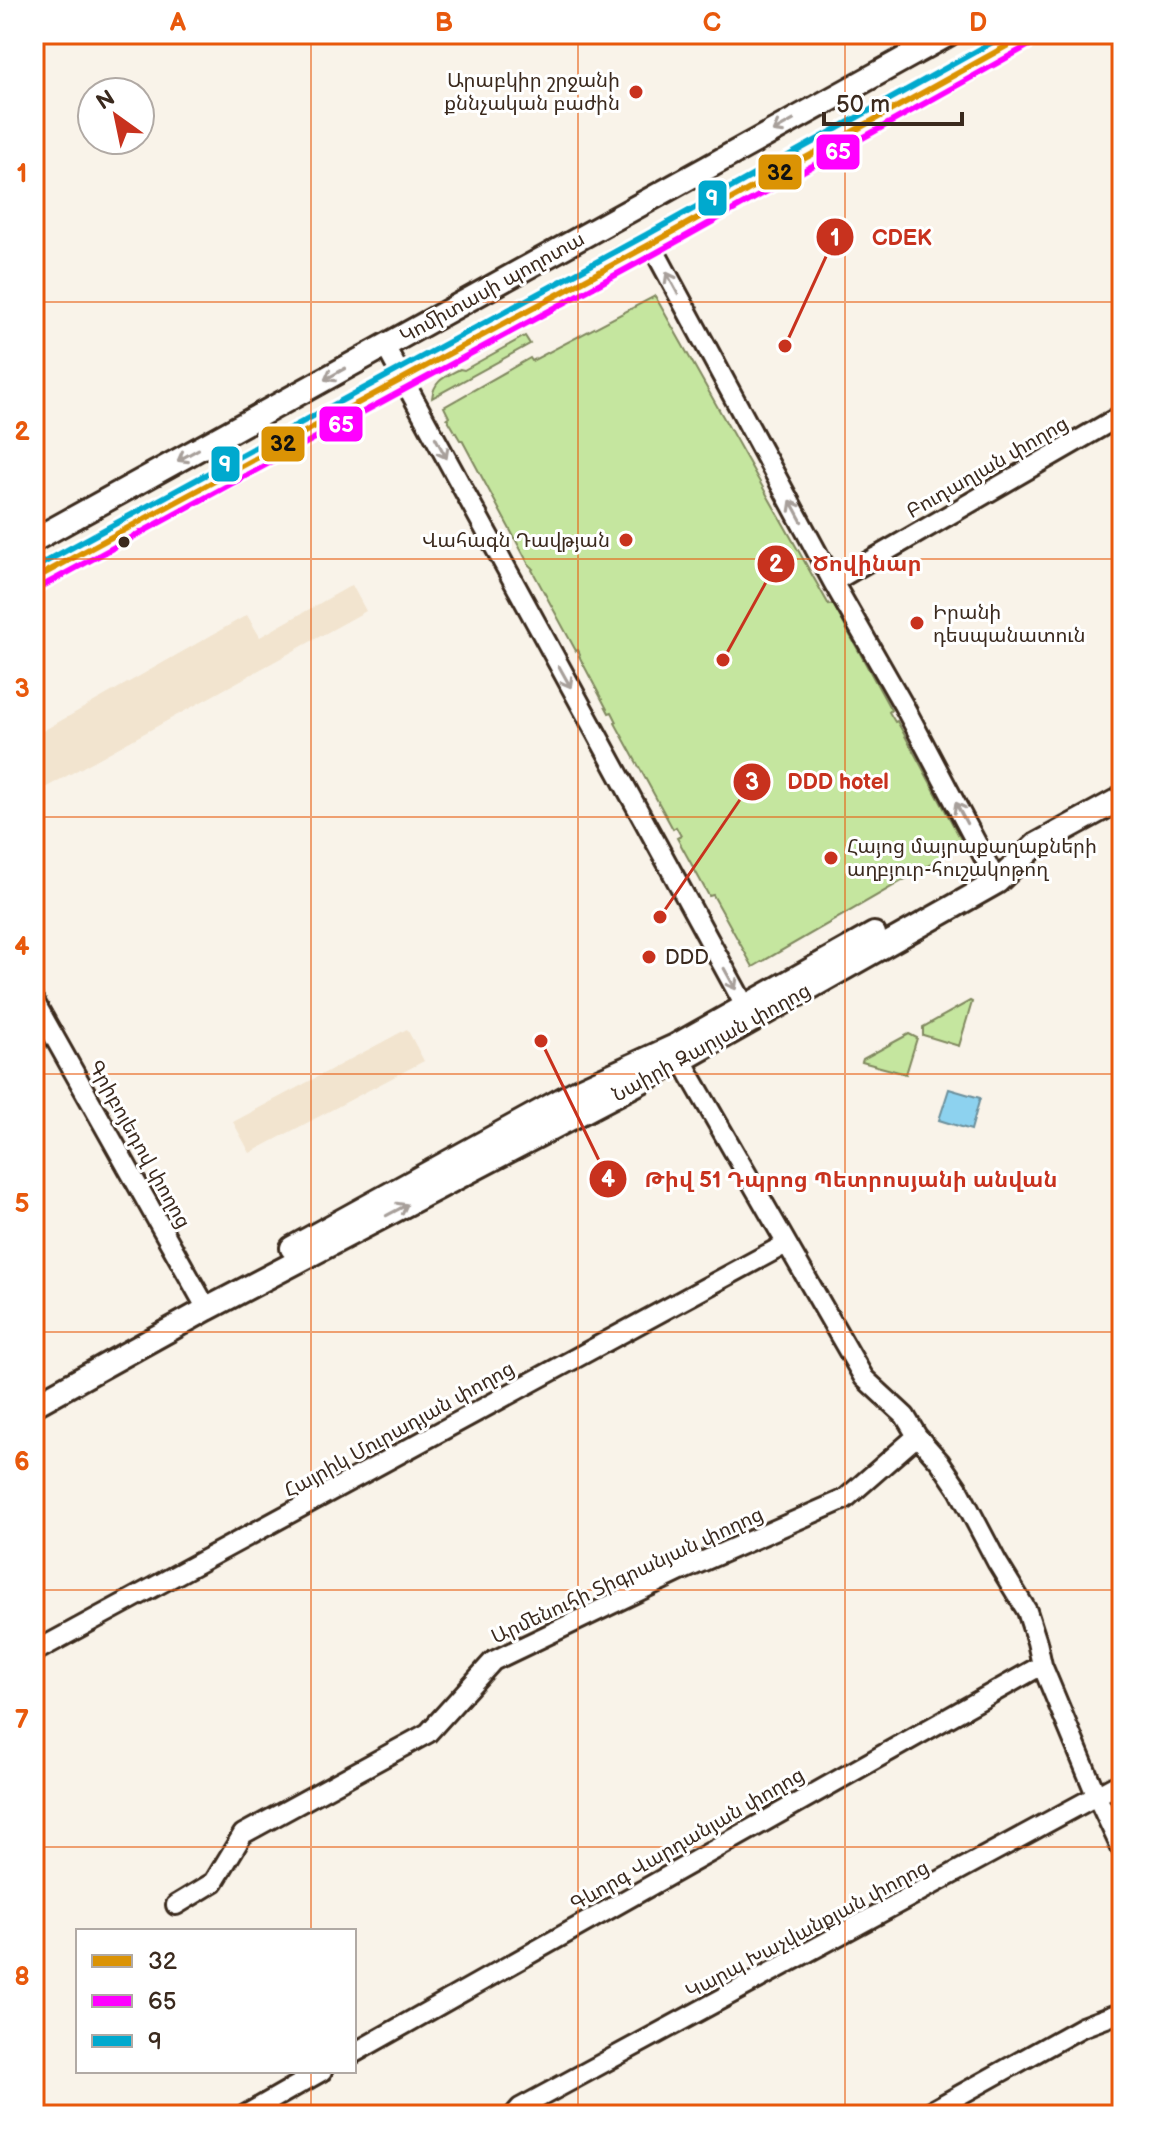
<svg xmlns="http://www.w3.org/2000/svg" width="1156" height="2149" font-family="'Balsamiq Sans','Noto Sans Armenian',sans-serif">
  <rect width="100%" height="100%" fill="#f9f3e9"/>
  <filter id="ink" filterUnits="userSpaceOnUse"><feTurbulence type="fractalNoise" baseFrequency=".0125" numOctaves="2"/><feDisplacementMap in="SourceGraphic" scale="16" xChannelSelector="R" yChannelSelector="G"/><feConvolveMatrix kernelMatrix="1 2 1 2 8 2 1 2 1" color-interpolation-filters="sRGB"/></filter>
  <g filter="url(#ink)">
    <path fill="#f2e4cf" d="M352 585 366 611 34 794V736L247 615 260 637Z
      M407 1029 424 1061 250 1153 233 1122Z"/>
    <path fill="#c5e69f" stroke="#80885e" stroke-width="2" d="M655 296 829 605 833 604 891 710 889 712 895 722 897 721 964 845 753 967 713 895 709 896 677 838 681 836 676 827 673 829 615 723 617 722 612 712 609 713 579 656 580 654 578 650 576 651 532 570 533 569 529 565 462 440H460L447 418 449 417 444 407 530 358 532 361Z
      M525 336 530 344 432 398C434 380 445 377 460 369L464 370Z
      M970 1001 972 1002 959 1046 923 1035V1027Z
      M909 1034 917 1038 906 1074 862 1062 863 1059Z"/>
    <path fill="#8dd2ef" stroke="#6c8f9b" stroke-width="2" d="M949 1089 980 1098 971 1130 939 1120Z"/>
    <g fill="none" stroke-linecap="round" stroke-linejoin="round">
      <g stroke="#3b2a1e" stroke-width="24">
        <path id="minor" d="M651 244 833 582 905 708 997 882
          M385 346 745 1006
          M833 582 1122 415
          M34 1001 207 1309
          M676 1048 691 1077 864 1378 905 1416 917 1436 940 1462 959 1490 997 1562 1027 1611 1037 1642 1042 1665 1097 1797 1122 1850
          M34 1652 786 1244
          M176 1905 214 1882 243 1834 428 1733 493 1661 681 1571 845 1499 917 1436
          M354 2053 1042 1665
          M245 2115 322 2071
          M514 2115 520 2108 1122 1782
          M924 2115 1082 2027 1122 2012"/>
      </g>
      <g stroke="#3b2a1e" stroke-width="28">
        <path id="major" d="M34 540 949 34
          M34 579 651 244 1028 34
          M292 1248 581 1089 675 1046 874 934
          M34 1405 207 1309 682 1060 997 882 1036 845 1122 798"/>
      </g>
      <use href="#minor" stroke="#fff" stroke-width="18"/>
      <use href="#major" stroke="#fff" stroke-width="22"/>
      <g stroke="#fff" stroke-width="12">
        <path id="bus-1" d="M34 579 651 244 1028 34"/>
      </g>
      <g stroke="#fff" stroke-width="12">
        <path id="bus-2" d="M39 588 656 253 1033 43"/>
      </g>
      <g stroke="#fff" stroke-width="12">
        <path id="bus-3" d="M34 568 646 235 1007 34"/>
      </g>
      <use href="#bus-1" stroke="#db9304" stroke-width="6"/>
      <use href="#bus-2" stroke="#f0f" stroke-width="6"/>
      <use href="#bus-3" stroke="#00a9ce" stroke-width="6"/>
    </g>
    <defs><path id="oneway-shaft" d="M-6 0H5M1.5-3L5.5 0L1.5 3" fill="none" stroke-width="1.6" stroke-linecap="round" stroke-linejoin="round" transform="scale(2)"/></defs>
    <g stroke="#a79f9a">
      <use href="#oneway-shaft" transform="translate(783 126) rotate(151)"/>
      <use href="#oneway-shaft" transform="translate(672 283) rotate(-118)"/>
      <use href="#oneway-shaft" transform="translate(335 374) rotate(151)"/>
      <use href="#oneway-shaft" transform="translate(441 448) rotate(62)"/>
      <use href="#oneway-shaft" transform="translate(188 455) rotate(151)"/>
      <use href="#oneway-shaft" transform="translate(796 511) rotate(-118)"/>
      <use href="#oneway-shaft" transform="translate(565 677) rotate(61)"/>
      <use href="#oneway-shaft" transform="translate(961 813) rotate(-118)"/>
      <use href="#oneway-shaft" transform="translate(730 979) rotate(61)"/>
      <use href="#oneway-shaft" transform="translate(397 1210) rotate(-28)"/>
    </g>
  </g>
  <path fill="none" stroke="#e8590c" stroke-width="2" stroke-opacity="0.55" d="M311 34V1931M578 34V2115M845 34V2115M34 302H1122M34 559H1122M34 817H1122M34 1074H1122M34 1332H1122M34 1590H1122M34 1847H1122M311 2071V2115"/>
  <g fill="#c8321e" stroke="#fff" stroke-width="3">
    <circle cx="636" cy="92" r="8"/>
    <circle cx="626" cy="540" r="8"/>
    <circle cx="917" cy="623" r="8"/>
    <circle cx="831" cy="858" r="8"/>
    <circle cx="649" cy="957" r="8"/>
  </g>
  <circle fill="#3b2a1e" stroke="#fff" stroke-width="3" cx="124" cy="542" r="7"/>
  <g text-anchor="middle" stroke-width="6" stroke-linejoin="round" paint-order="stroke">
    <g font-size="20" fill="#3b2a1e" stroke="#fff" text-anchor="start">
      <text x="620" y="87" text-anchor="end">Արաբկիր շրջանի<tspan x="620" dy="23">քննչական բաժին</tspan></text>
      <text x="610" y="547" text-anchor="end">Վահագն Դավթյան</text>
      <text x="933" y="619">Իրանի<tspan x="933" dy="23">դեսպանատուն</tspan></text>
      <text x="847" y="853">Հայոց մայրաքաղաքների<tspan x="847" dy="23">աղբյուր-հուշակոթող</tspan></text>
      <text x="665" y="964">DDD</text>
    </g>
    <g font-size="20" fill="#3b2a1e" stroke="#fff">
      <text transform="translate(492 287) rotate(-29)" y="7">Կոմիտասի պողոտա</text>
      <text transform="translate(987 467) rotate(-30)" y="7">Բուդաղյան փողոց</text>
      <text transform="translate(711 1042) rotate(-29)" y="7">Նաիրի Զարյան փողոց</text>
      <text transform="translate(140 1144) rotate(61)" y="7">Գրիբոյեդով փողոց</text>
      <text transform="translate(399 1429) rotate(-29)" y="7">Հայրիկ Մուրադյան փողոց</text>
      <text transform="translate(627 1575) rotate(-25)" y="7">Արմենուհի Տիգրանյան փողոց</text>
      <text transform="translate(687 1839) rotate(-30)" y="7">Գևորգ Վարդանյան փողոց</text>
      <text transform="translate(807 1929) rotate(-28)" y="7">Կարպ Խաչվանքյան փողոց</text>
    </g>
  </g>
  <path fill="none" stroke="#c8321e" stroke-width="3" d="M785 346L835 237M723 660L776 564M660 917L752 782M541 1041L608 1179"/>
  <g fill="#c8321e" stroke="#fff" stroke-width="3">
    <circle cx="785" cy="346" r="8"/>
    <circle cx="723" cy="660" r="8"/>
    <circle cx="660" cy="917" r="8"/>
    <circle cx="541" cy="1041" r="8"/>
    <circle cx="835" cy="237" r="20"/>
    <circle cx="776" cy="564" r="20"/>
    <circle cx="752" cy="782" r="20"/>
    <circle cx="608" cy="1179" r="20"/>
  </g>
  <g font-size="24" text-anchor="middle" font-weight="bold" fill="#fff">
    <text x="835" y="246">1</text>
    <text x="776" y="572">2</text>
    <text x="752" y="790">3</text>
    <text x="608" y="1187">4</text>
  </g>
  <g font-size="22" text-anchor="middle" font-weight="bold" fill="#c8321e" stroke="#fff" stroke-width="6" stroke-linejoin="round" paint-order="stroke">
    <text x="902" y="245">CDEK</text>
    <text x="867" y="571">Ծովինար</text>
    <text x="838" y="789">DDD hotel</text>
    <text x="851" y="1187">Թիվ 51 Դպրոց Պետրոսյանի անվան</text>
  </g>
  <g stroke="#fff" stroke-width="3">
    <rect x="815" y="133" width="46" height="38" rx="8" fill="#f0f"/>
    <rect x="757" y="153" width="46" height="38" rx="8" fill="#db9304"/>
    <rect x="697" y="179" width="31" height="38" rx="8" fill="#00a9ce"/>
    <rect x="318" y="405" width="46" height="38" rx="8" fill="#f0f"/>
    <rect x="260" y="425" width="46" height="38" rx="8" fill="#db9304"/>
    <rect x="210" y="445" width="31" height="38" rx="8" fill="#00a9ce"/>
  </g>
  <g font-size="22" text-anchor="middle" font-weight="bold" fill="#fff">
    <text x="838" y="159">65</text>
    <text x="712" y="206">9</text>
    <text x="341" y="432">65</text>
    <text x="225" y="472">9</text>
  </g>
  <g font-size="22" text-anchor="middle" font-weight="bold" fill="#111">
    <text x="780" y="180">32</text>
    <text x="283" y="451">32</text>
  </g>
  <rect width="1156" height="2149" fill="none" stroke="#fff" stroke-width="88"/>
  <rect x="76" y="1929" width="280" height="144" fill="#ffffff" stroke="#b1aaa5" stroke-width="2"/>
  <rect x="92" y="1955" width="40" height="12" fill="#db9304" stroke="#b1aaa5" stroke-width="2"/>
  <text x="148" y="1969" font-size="24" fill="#3b2a1e">32</text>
  <rect x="92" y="1995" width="40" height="12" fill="#ff00ff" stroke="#b1aaa5" stroke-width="2"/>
  <text x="148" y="2009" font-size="24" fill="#3b2a1e">65</text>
  <rect x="92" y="2035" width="40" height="12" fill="#00a9ce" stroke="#b1aaa5" stroke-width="2"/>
  <text x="148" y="2049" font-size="24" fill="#3b2a1e">9</text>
  <g transform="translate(116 116) rotate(327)"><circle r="38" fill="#ffffff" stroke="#b1aaa5" stroke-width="2"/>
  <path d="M0-6L14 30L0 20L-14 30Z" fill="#c8321e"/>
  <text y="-12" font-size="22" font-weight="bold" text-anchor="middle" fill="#3b2a1e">N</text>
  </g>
  <path d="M824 112v12h138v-12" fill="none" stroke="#3b2a1e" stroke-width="4"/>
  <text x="836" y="112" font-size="24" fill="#3b2a1e" stroke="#ffffff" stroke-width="6" paint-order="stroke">50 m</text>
  <rect x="44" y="44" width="1068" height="2061" fill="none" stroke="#e8590c" stroke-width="3"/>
  <g font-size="26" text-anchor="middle" font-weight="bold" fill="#e8590c">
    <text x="178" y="31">A</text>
    <text x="444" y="31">B</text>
    <text x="712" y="31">C</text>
    <text x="978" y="31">D</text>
    <text x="22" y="182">1</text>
    <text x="22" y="440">2</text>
    <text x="22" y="697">3</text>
    <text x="22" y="955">4</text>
    <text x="22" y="1212">5</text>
    <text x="22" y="1470">6</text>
    <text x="22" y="1728">7</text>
    <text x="22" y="1985">8</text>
  </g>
</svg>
